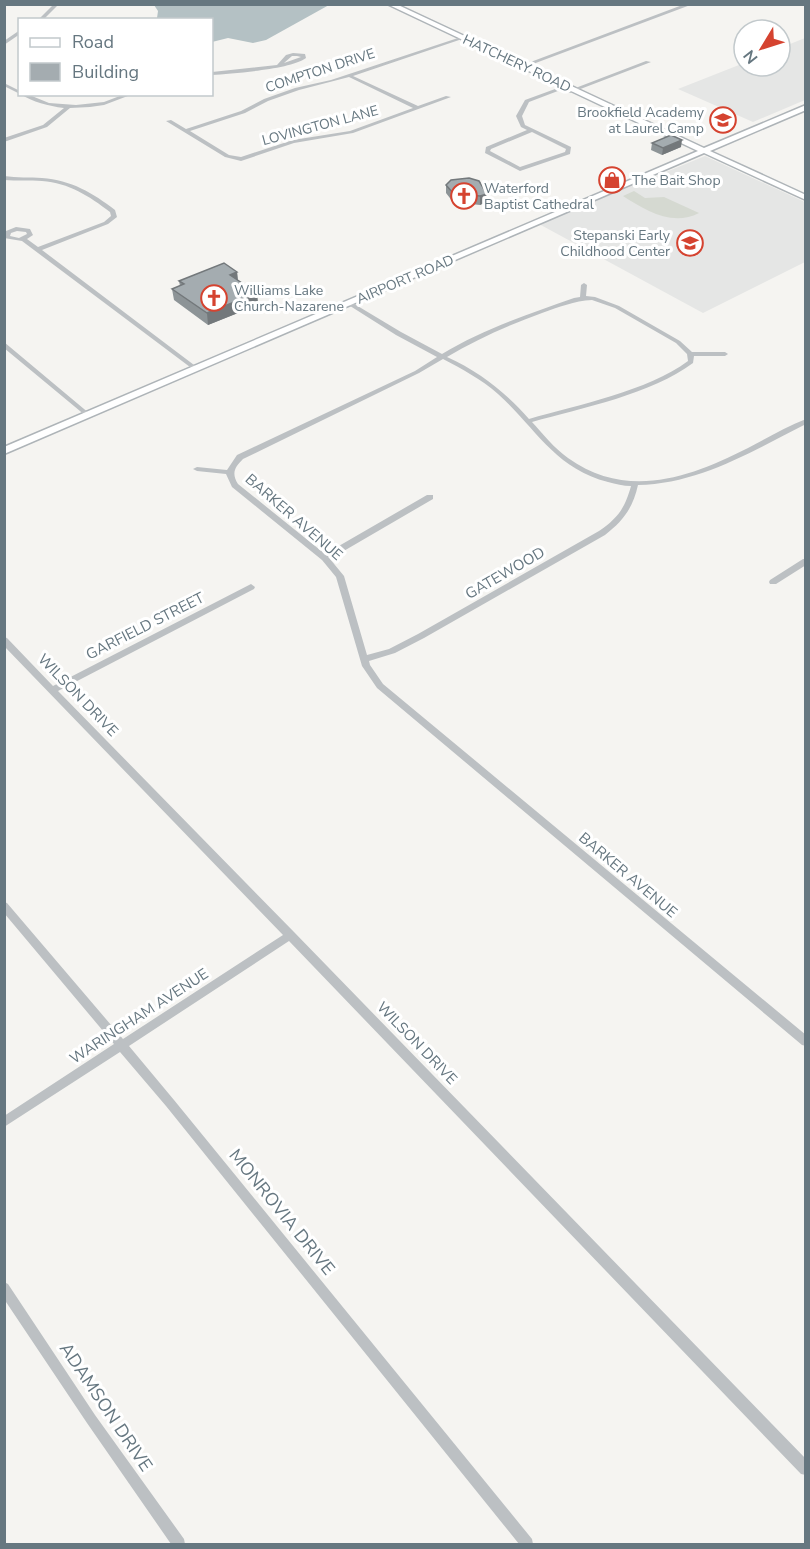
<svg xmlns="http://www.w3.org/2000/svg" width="810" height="1549" font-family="'Nunito Sans',sans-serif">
  <rect width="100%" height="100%" fill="#f5f4f1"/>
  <path fill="#e5e6e5" d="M805 38V100L753 122 678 89 744 63V66H780V48Z
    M705 156 805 202V262L703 313 539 224Z"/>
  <path fill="#d5d9d1" d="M634 191 645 198 664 197 699 213C672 227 645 210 623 196Z"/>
  <path fill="#b4c1c4" d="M154 5 329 4V5L266 40 253 43 228 38 212 42V20L153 19 157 18 158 11Z"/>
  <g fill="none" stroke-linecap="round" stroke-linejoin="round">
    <g stroke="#aeb4b8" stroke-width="3">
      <path id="secondary" d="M387 4H396L704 148 806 105V110L710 151 806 195V200L704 153 4 454V447L698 151Z"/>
    </g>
    <path fill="#bcc0c3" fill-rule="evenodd" d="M54 4H59L43 20H38Z
      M685 4H693L525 67 520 66Z
      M20 30V34L4 45V41Z
      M461 37 465 38 353 76 418 106 446 96 451 97 353 133 294 143 241 161 225 157 166 121 171 120 186 129 241 111 264 99 295 88 331 80ZM349 77 413 108 350 131 293 140 241 157 229 155 190 131 245 113 268 101 299 90Z
      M293 53 305 54 306 58C289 70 234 73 212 75V72L277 65 286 55ZM292 56H297L301 57 284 63Z
      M646 61 651 62 570 93 565 92Z
      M4 83 20 91V94L4 86Z
      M566 85 571 86 529 102 522 116 525 125 571 147 570 154 520 171 485 153 486 147 527 130 521 127 516 116 525 100ZM532 132 566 149 565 152 520 167 490 151 491 149Z
      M20 94H27L49 103 76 105 104 102 125 94H133L104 105 90 107 70 108 47 127 4 142V138L43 125 64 108C48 106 33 102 20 94Z
      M4 176C17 178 30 177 42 178 71 180 93 193 115 210L117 217 108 224 42 250 198 368V370H194L22 241 4 238 6 231 16 227 30 229 33 235 27 239 38 247 104 222 111 216 110 212C89 196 69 183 42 181 30 180 17 181 4 180ZM17 231 26 232 27 234 19 238 10 236 11 233Z
      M584 283 587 285 586 296 595 297 619 306 680 341 692 352H725L728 354 725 356H694L693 363C652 394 582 408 532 422 543 434 554 448 568 458 627 500 689 478 748 448 767 438 786 427 806 419V424C753 451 699 484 638 485 633 508 623 521 605 535L424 638 395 653 369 661 370 665 383 684 806 1035V1046L802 1045 377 688 362 666 336 577 322 560 232 487 226 474 197 471 193 469 197 467 227 470 237 455 415 371 437 357 396 335 347 304V302H351L401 332 442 354C483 329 529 314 574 298L580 297 581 285ZM592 300 615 308 676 343 687 354 688 361C648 391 577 405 529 419 505 392 480 372 447 357 477 339 509 325 542 313 559 307 574 301 592 300ZM443 359C462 369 481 379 498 394 536 428 554 468 608 482 616 484 623 486 631 486 625 508 618 518 599 531L418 634 389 649 367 655 344 576 330 559 433 499V495H427L325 554 238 484C231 473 235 467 243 459L419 373Z
      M4 342 90 414V416H86L4 348Z
      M803 559H806V565L776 584H770L769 582 770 580Z
      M251 584 255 587 254 589 58 691 294 932 806 1459V1475L801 1474 289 941 129 1046 174 1100 532 1539 533 1544H519L166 1106 120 1052 4 1127V1116L114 1044 4 913V902L7 903 123 1039 283 935 4 646V637L7 638 53 686Z
      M4 1282 8 1284 95 1415 184 1539 185 1544H171L87 1423 4 1299Z"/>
    <use href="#secondary" fill="#fff" fill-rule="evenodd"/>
  </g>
  <path fill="#8d9497" d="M652 143 681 147 662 155 651 150Z
    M446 185 487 194 486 202 480 205 453 202 446 193Z
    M237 272 238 280 257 293 258 305 208 325 174 300 172 289 180 286 179 281Z"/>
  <path fill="#73787b" d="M682 140 681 147 662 155 663 148Z
    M487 194 486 202 480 205V196Z
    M237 272 238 284 230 275Z
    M257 293 258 305 208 325 207 313Z"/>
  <path fill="#a4acb0" stroke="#73787b" stroke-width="1.5" d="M671 135 682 140 663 148 652 143Z
    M469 178 479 181 487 194 480 196 453 193 446 185 451 180Z
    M224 263 237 272 230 275 257 293 207 313 172 289 184 284 179 281Z"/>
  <defs>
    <g id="school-ring" transform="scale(1.35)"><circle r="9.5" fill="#fff" stroke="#d54330" stroke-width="1.5"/><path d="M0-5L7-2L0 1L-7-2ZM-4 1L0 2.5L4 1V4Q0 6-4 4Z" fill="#d54330"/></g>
    <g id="shop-ring" transform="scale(1.35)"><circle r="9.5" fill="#fff" stroke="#d54330" stroke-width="1.5"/><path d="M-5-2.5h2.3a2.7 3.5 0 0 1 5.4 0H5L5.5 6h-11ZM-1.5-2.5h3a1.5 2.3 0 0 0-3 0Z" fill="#d54330"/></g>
    <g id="church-ring" transform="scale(1.35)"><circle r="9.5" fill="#fff" stroke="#d54330" stroke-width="1.5"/><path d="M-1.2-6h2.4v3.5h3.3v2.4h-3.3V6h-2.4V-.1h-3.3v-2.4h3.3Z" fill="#d54330"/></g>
  </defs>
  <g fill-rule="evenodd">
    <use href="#school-ring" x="723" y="120"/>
    <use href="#shop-ring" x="612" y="180"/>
    <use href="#church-ring" x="464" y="196"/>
    <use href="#school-ring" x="690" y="243"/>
    <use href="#church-ring" x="214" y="298"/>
  </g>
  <g text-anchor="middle" stroke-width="6" stroke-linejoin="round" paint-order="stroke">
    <g font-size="14" fill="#667780" stroke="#fff">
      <text transform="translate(517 63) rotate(25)" y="5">HATCHERY ROAD</text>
      <text transform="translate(320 70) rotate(-18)" y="5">COMPTON DRIVE</text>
      <text transform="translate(320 125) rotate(-15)" y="5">LOVINGTON LANE</text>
      <text transform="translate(405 279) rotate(-23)" y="5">AIRPORT ROAD</text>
    </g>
    <g font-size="14" fill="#667780" stroke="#fff" text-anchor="start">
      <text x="704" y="117" text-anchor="end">Brookfield Academy<tspan x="704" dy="16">at Laurel Camp</tspan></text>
      <text x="632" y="185">The Bait Shop</text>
      <text x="484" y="193">Waterford<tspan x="484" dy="16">Baptist Cathedral</tspan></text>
      <text x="670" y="240" text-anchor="end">Stepanski Early<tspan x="670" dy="16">Childhood Center</tspan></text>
      <text x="234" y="295">Williams Lake<tspan x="234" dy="16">Church-Nazarene</tspan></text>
    </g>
    <g font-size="15" fill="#667780" stroke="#fff">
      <text transform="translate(294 517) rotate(41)" y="5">BARKER AVENUE</text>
      <text transform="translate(505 573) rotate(-30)" y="5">GATEWOOD</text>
      <text transform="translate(145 626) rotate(-27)" y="5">GARFIELD STREET</text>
      <text transform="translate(78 695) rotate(46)" y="5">WILSON DRIVE</text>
      <text transform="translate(628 875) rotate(40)" y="5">BARKER AVENUE</text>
      <text transform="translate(139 1016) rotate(-33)" y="5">WARINGHAM AVENUE</text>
      <text transform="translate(417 1043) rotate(46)" y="5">WILSON DRIVE</text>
    </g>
    <g font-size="18" fill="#667780" stroke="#fff">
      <text transform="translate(282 1212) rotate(51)" y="6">MONROVIA DRIVE</text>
      <text transform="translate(106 1407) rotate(56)" y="6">ADAMSON DRIVE</text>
    </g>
  </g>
  <rect width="810" height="1549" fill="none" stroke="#667780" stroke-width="12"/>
  <rect x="18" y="18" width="195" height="78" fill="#ffffff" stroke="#c2c9cc" stroke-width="1.5"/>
  <rect x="30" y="38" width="30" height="9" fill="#ffffff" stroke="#c2c9cc" stroke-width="1.5"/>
  <text x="72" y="48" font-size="18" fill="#667780">Road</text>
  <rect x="30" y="63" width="30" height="18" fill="#a4acb0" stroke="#c2c9cc" stroke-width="1.5"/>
  <text x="72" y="78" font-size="18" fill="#667780">Building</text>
  <g transform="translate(762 48) rotate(232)"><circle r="28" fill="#ffffff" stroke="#c2c9cc" stroke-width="1.5"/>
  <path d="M0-4.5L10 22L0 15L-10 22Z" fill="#d54330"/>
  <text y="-9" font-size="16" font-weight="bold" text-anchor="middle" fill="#667780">N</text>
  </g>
</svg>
